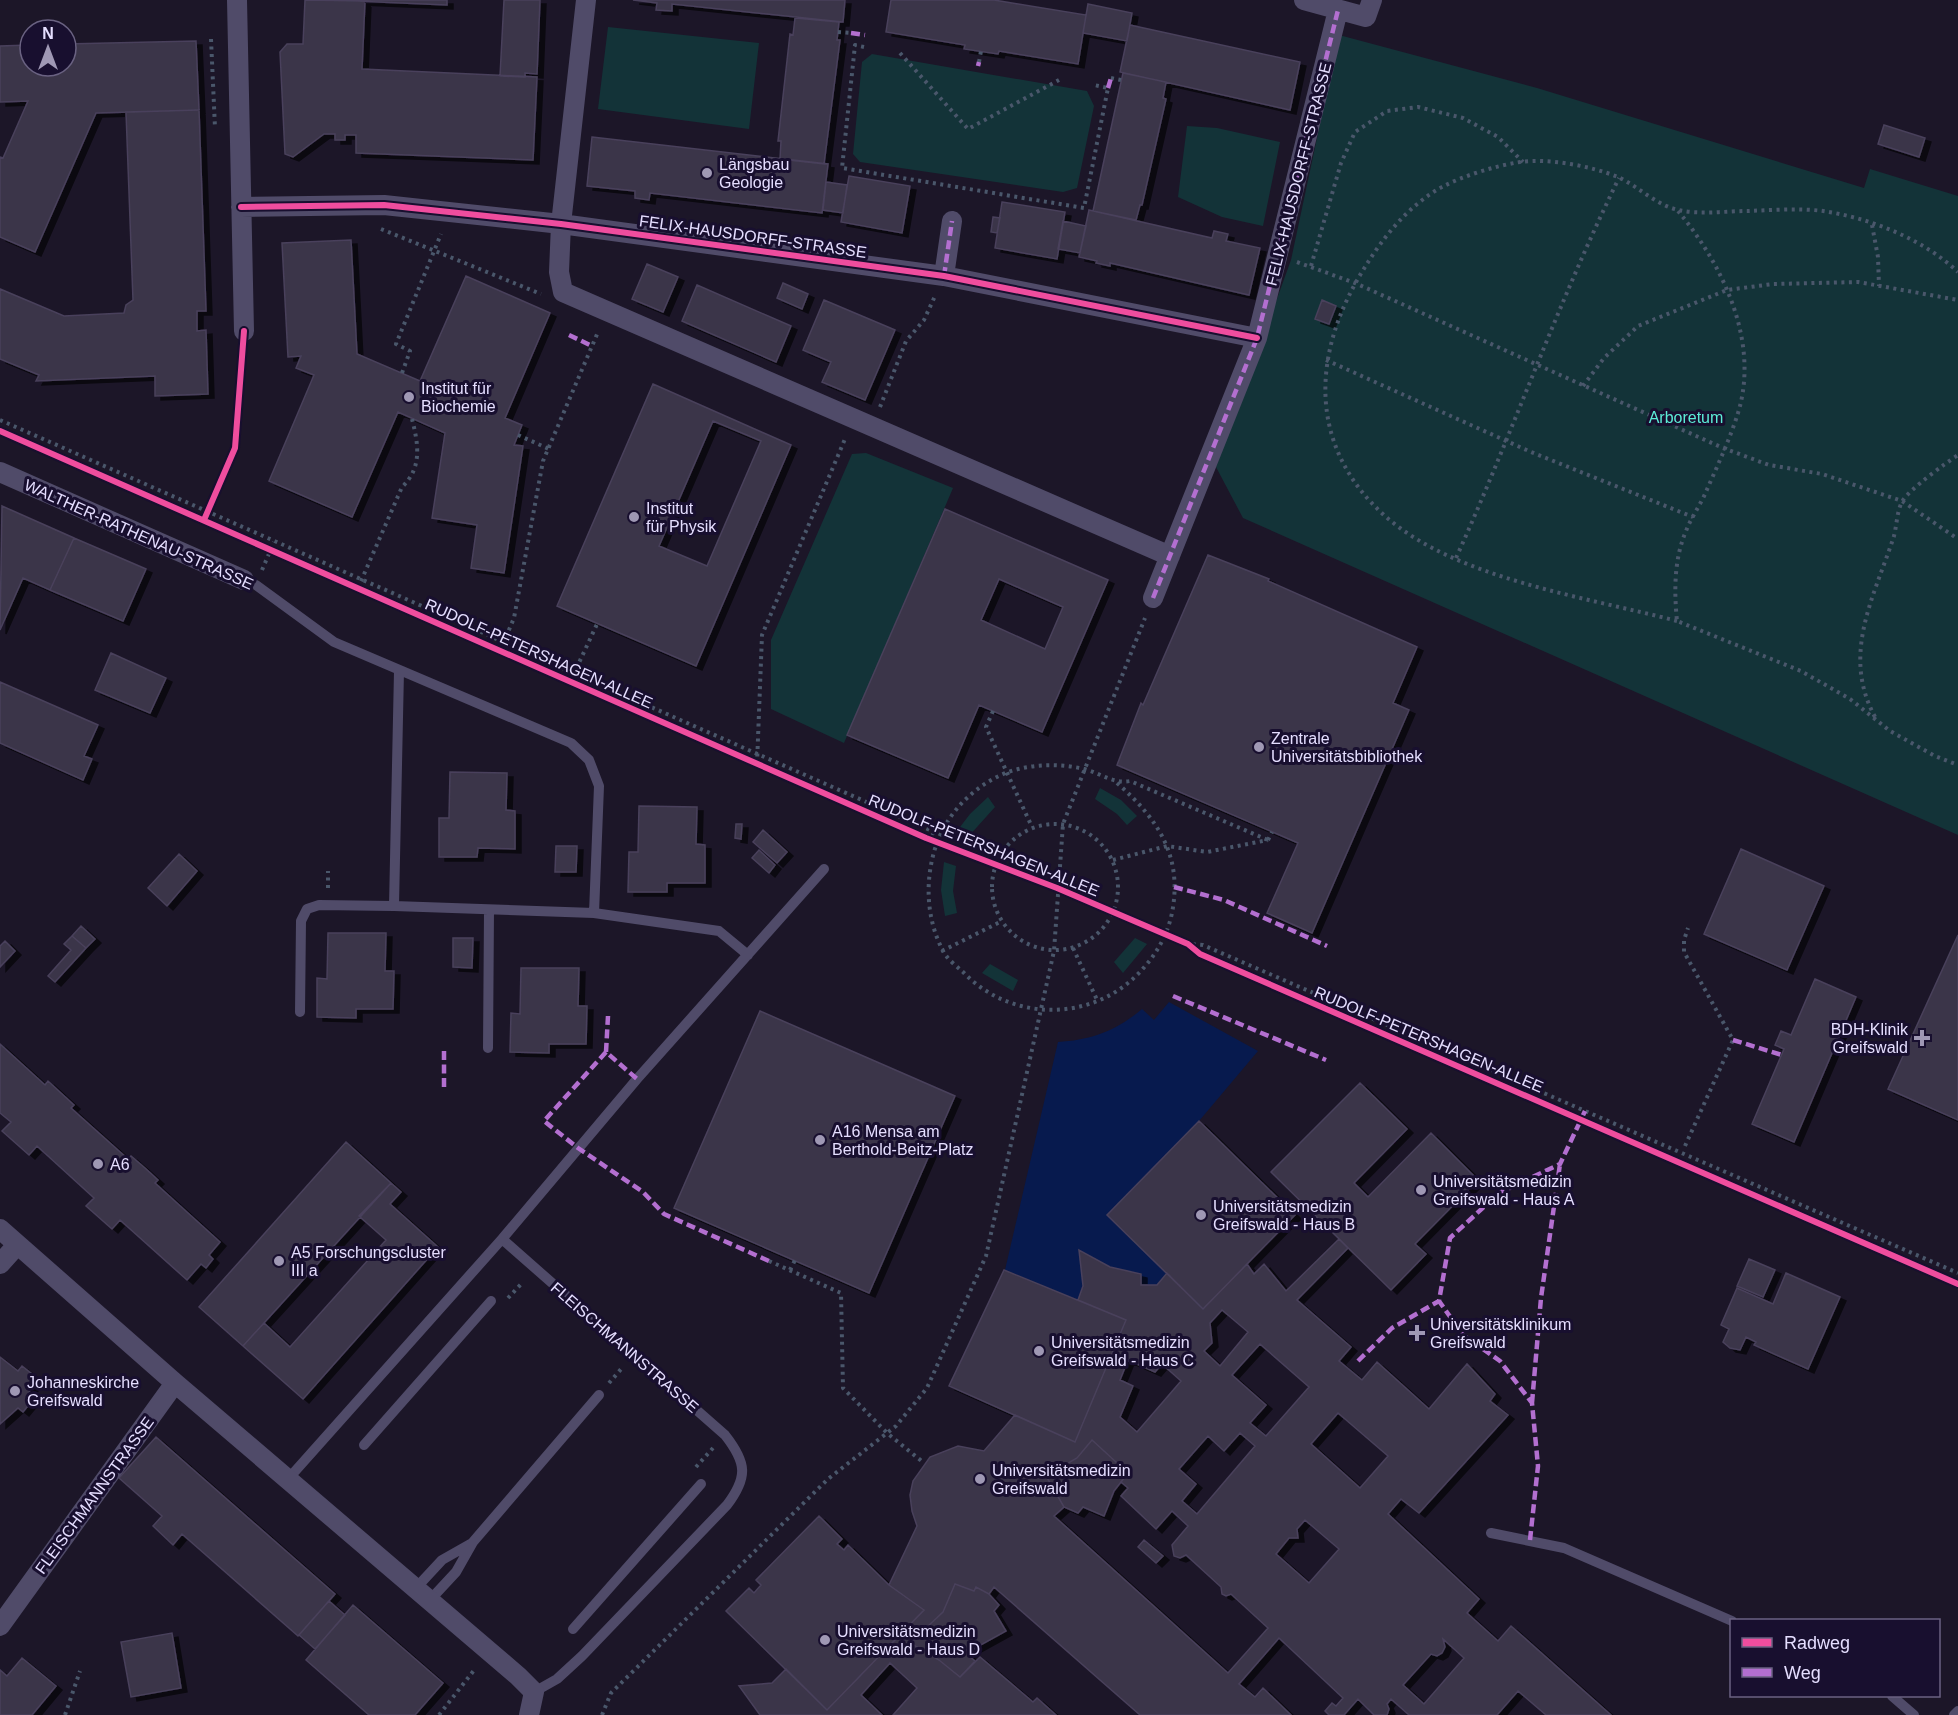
<svg xmlns="http://www.w3.org/2000/svg" width="1958" height="1715" font-family="Helvetica,sans-serif">
  <defs>
    <filter id="shadow"><feDropShadow dx="6" dy="4" stdDeviation="0" flood-color="#0009"/></filter>
  </defs>
  <rect width="100%" height="100%" fill="#1c1628"/>
  <path fill="#133338" d="M608 27 759 43 749 129 598 109Z
    M1339 35 1537 88 1864 188 1870 169 1958 196V835L1243 518 1216 467 1291 260Z
    M872 54 1087 91 1094 106 1077 188 1063 192 860 162 853 154 862 62Z
    M1187 126 1217 128 1280 142 1263 226 1222 217 1178 197Z
    M866 453 953 488 844 743 771 709V640L852 454Z
    M1100 788 1121 800 1137 816 1127 825 1117 814 1095 799Z
    M988 797 995 807 968 837 957 831 970 814Z
    M944 862 956 866 953 891 957 913 945 916 941 890Z
    M1135 938 1147 944 1123 973 1114 962Z
    M990 964 1018 980 1013 991 982 973Z"/>
  <path fill="#071a4e" d="M1169 1002 1258 1051 1199 1121 1167 1273 1157 1285H1141V1274L1110 1267 1080 1251 1083 1286 1078 1300 1005 1270 1058 1042C1091 1040 1116 1031 1142 1009L1154 1020Z"/>
  <path fill="#3b3549" stroke="#49415b" stroke-width="1.5" fill-rule="evenodd" filter="url(#shadow)" d="M305 0 365 1 362 69 537 77 533 160 356 153V135H345V140H335V134H324L293 157 285 154 280 52 287 44H303Z
    M332 0H447V5Z
    M504 0H540L537 74 525 73V77L500 76Z
    M633 0H845L843 22 672 4V11L656 10 657 3Z
    M891 0H994L1086 15 1078 64 999 51 998 54 964 49 965 45 886 32Z
    M1088 4 1132 13 1127 41 1083 33Z
    M795 18 839 22 837 40H840L824 164 780 159 781 141H778L790 34 793 35Z
    M1130 25 1300 62 1290 110 1120 72Z
    M196 41 199 110 96 113 35 252 0 237V157L3 158 28 101 0 102V46L30 45V66H66V44Z
    M1123 73 1166 82 1163 98 1166 99 1142 205H1140L1136 220 1093 211Z
    M199 110 206 311H197V331L206 330 208 394 155 396V376L36 381 39 375 0 359V289L64 316 124 313 126 305 133 300 126 112Z
    M1884 125 1925 138 1919 157 1878 144Z
    M592 137 828 164 822 213 650 193 649 200 635 198V191L587 186Z
    M849 176 910 186 902 233 841 222Z
    M826 182 847 185 843 213 823 210Z
    M1002 202 1065 212 1057 259 995 248Z
    M1089 210 1212 238 1214 231 1228 234 1226 241 1260 248 1249 295 1110 263V266L1096 263 1097 261 1079 257Z
    M993 217 1000 218 997 233 991 232Z
    M1063 221 1086 226 1080 253 1058 249Z
    M351 240 357 354 420 381 466 276 550 313 505 418 522 425 514 445 523 446 504 573 471 568 477 525 432 518 445 433 398 412 352 517 269 481 314 375 296 368 301 356 288 357 282 243Z
    M647 264 678 277 663 312 632 299Z
    M783 283 808 294 802 309 777 298Z
    M697 285 791 326 776 362 682 321Z
    M824 300 895 330 865 400 822 382 831 362 803 350Z
    M1322 300 1336 306 1329 324 1315 319Z
    M653 384 791 445 696 666 557 606ZM713 421 761 441 707 566 659 546Z
    M2 506 74 538 50 590 23 578 0 630Z
    M945 509 1108 580 1042 732 979 705 948 778 847 735ZM999 579 1063 607 1045 649 981 620Z
    M74 538 146 569 123 621 50 590Z
    M1208 555 1269 579 1268 581 1417 647 1393 703 1409 710 1312 933 1267 913 1298 843 1117 765 1141 703 1143 705Z
    M111 653 166 678 150 713 95 690Z
    M0 682 98 725 84 756 92 759 83 780 0 743Z
    M450 772 507 773 506 810 515 811V849L478 848 477 857H439V818H449Z
    M639 806 697 807 696 844 705 845V883H667V892H628L629 852H638Z
    M736 824H742L741 839 735 838Z
    M763 830 787 852 777 863 753 842Z
    M556 846H577L576 872H555Z
    M1741 849 1824 886 1787 970 1704 934Z
    M759 850 775 865 769 873 752 858Z
    M179 854 197 871 167 906 148 888Z
    M81 926 95 939 86 948 72 936Z
    M328 933H386L385 971H394L393 1009H356V1018L317 1017V978L327 979Z
    M1958 935V1120L1888 1089Z
    M72 936 86 948 55 982 48 976 71 950 64 944Z
    M453 938H473L472 968 453 967Z
    M5 941 15 951 0 967V946Z
    M521 968H579L578 1006H587L586 1044H549V1053L510 1052 511 1013 520 1014Z
    M1815 979 1856 997 1794 1142 1752 1124 1784 1049 1775 1045 1781 1031 1791 1035Z
    M760 1011 955 1096 869 1293 674 1208Z
    M0 1044 45 1085 48 1081 74 1105 71 1108 128 1159 131 1156 145 1168 158 1180 155 1183 220 1242 209 1255 213 1259 206 1268 201 1264 187 1280 120 1220 112 1229 86 1206 94 1198 37 1146 29 1155 2 1131 11 1122 0 1113Z
    M1360 1083 1407 1129 1354 1183 1368 1197 1431 1133 1478 1180 1415 1244 1426 1254 1391 1290 1271 1172Z
    M1199 1121 1295 1215 1203 1309 1107 1215Z
    M346 1142 391 1183 243 1346 199 1307Z
    M391 1183 401 1192 390 1204 438 1247 303 1399 243 1346 264 1323 290 1347 386 1240 359 1216Z
    M1339 1239 1348 1248 1297 1300 1351 1347 1339 1361 1362 1380 1377 1362 1429 1409 1467 1364 1495 1394 1490 1401 1508 1415 1419 1513 1401 1499 1388 1514 1479 1599 1467 1613 1498 1641 1511 1626 1611 1715H1546L1518 1691 1497 1715H1409L1391 1699 1387 1704 1389 1709 1387 1715H1374L1358 1699 1344 1715H1329L1325 1711 1332 1703 1336 1706 1343 1698 1279 1638 1239 1684 1255 1697 1263 1688 1291 1715H1140L994 1587 989 1594 976 1587 974 1591 955 1584 943 1612 910 1643 939 1660 960 1677 980 1657 1033 1702 1037 1698 1056 1715H893L917 1688 890 1663 861 1695 882 1715H760L739 1686 772 1683 786 1669 827 1710 924 1610 889 1585 917 1526 912 1511 910 1495 913 1481 930 1457 958 1446 984 1451 1015 1415 1075 1442 1126 1320 1078 1300 1083 1286 1079 1250 1110 1267 1141 1274V1285H1157L1167 1273 1203 1309 1247 1264 1254 1274 1264 1264 1286 1291ZM1222 1310 1248 1332 1220 1366 1204 1351 1212 1343 1210 1323ZM1260 1344 1309 1387 1266 1436 1250 1423 1266 1405 1232 1375ZM1128 1360 1155 1372 1162 1364 1181 1381 1137 1432 1120 1417 1133 1386 1120 1380ZM1338 1413 1388 1456 1360 1488 1311 1444ZM1240 1433 1255 1446 1197 1514 1182 1501 1196 1484 1179 1469 1208 1436 1224 1451ZM1092 1440 1128 1473 1121 1482 1128 1488 1121 1496 1156 1529 1172 1511 1188 1526 1172 1545 1174 1556 1180 1558 1186 1555 1221 1587 1222 1594 1226 1596 1231 1594 1268 1628 1228 1673 1054 1516 1064 1507 1046 1476 1077 1458ZM1305 1520 1339 1549 1309 1583 1276 1554 1289 1538H1298L1297 1529ZM1443 1639 1464 1658 1424 1704 1403 1685 1431 1654 1437 1656 1442 1653 1445 1647Z
    M1749 1259 1775 1270 1763 1297 1737 1286Z
    M1004 1270 1126 1320 1075 1442 949 1386Z
    M1786 1273 1840 1297 1808 1369 1754 1345 1756 1342 1746 1337 1740 1350 1730 1348 1723 1342 1729 1329 1721 1325 1737 1288 1773 1304Z
    M0 1357 18 1371 22 1366 37 1378 27 1396 32 1401 23 1412 18 1408 0 1424Z
    M156 1437 335 1594 298 1636 182 1534 173 1545 153 1526 162 1516 119 1478Z
    M1092 1440 1128 1473 1114 1491 1104 1516 1083 1507 1078 1513 1064 1507 1046 1476 1077 1458Z
    M819 1516 842 1539 837 1544 844 1550 848 1545 889 1585 924 1610 827 1710 726 1611 749 1588 754 1593 761 1585 756 1580Z
    M1144 1540 1163 1556 1156 1563 1138 1547Z
    M955 1584 974 1591 976 1587 989 1594 999 1605 994 1611 1006 1631 975 1648 968 1655 975 1661 960 1677 939 1660 910 1643 943 1612Z
    M329 1601 345 1615 315 1649 299 1635Z
    M353 1605 443 1683 415 1715H369L306 1660Z
    M172 1633 181 1688 131 1697 121 1642Z
    M22 1658 56 1686 32 1715H0V1670L7 1676Z"/>
  <g fill="none" stroke-linecap="round" stroke-linejoin="round">
    <path stroke="#4a576b" stroke-width="4" stroke-dasharray="3 4.5" stroke-linecap="butt" d="M838 32 851 33
      M211 39 215 128
      M864 47 855 45 842 168 1084 208 1108 88 1094 85
      M900 53 968 129 1059 80
      M979 62 981 51
      M1111 78 1121 80
      M1678 211C1723 265 1760 342 1738 413 1730 439 1716 469 1705 494 1699 507 1691 518 1686 531 1674 559 1674 591 1677 621L1801 671 1850 699 1890 731 1935 756 1958 765
      M1872 225 1878 257 1879 286
      M381 229 541 294
      M1297 262 1355 283 1723 448 1769 465 1822 474 1902 501 1958 539
      M1311 266 1341 163 1355 132 1387 111 1418 107 1463 118 1498 137 1523 162
      M1326 360 1531 452 1693 517
      M402 373 410 351 396 344 441 234
      M1583 386 1604 358 1638 326 1727 290 1773 284 1858 282 1958 300
      M880 407 906 341 924 320 935 296
      M0 420 930 830 937 840 1188 944 1203 945 1958 1273
      M518 435 549 449
      M1456 558C1513 432 1558 302 1619 178
      M262 570 274 542
      M358 588 402 487C423 467 418 443 412 419
      M1677 621C1586 597 1456 579 1385 516 1306 445 1312 351 1365 267 1384 236 1409 205 1442 187 1465 175 1495 166 1520 162 1549 158 1591 166 1618 177 1638 186 1657 206 1679 210 1699 215 1726 211 1748 211 1772 210 1799 208 1823 211 1870 218 1923 239 1958 272
      M500 651 514 618 543 461 598 332
      M570 682 598 622
      M993 711 986 727 1032 827
      M1875 717C1842 656 1872 601 1892 542 1897 530 1896 513 1902 502 1908 490 1946 463 1958 455
      M757 764 762 635 845 439
      M1117 783C1158 819 1183 856 1172 913 1168 932 1159 950 1146 965 1100 1022 1014 1025 963 972 956 966 946 958 942 949 927 919 925 884 934 852 944 816 972 786 1008 772 1032 764 1059 763 1084 769 1101 773 1112 784 1130 781L1268 840
      M992 887a63 63 0 1 1 126 0a63 63 0 1 1-126 0Z
      M1268 840 1272 832
      M1113 860 1167 846 1207 852 1268 840
      M328 888V871
      M1073 948 1098 1002
      M942 951 1000 922
      M1685 1146 1733 1040 1684 952V940L1688 928
      M769 1261 841 1293 843 1388 887 1433 924 1463
      M790 1270 795 1260
      M508 1298 523 1282
      M609 1383 622 1368
      M696 1467 713 1448
      M65 1715 80 1671
      M439 1715 475 1669
      M602 1715 611 1693 828 1479 896 1426 927 1388 986 1256 1054 951 1063 824 1145 618"/>
    <path stroke="#504b69" stroke-width="10" d="M244 580 256 585 334 642 571 743 589 760 599 786 594 913 394 906 399 671
      M594 913 719 931 748 955
      M300 1012 301 921 307 909 319 905 394 906
      M488 1048 489 911
      M502 1239 725 1435C747 1463 748 1477 727 1505L582 1656 557 1679 534 1692
      M364 1445 491 1301
      M289 1478 502 1239 637 1079 824 869
      M1491 1533 1564 1548 1732 1621
      M416 1588 442 1560 472 1543
      M430 1600 456 1572 473 1542 599 1395
      M573 1629 701 1484
      M1892 1696 1914 1715
      M1954 1715 1958 1711"/>
    <path stroke="#504b69" stroke-width="20" d="M237 0 244 331
      M586 0 561 224 559 272 563 292 1170 556
      M1304 0 1366 17 1372 0
      M241 207 384 205 561 224 944 276 1257 338
      M944 276 952 221
      M0 472 244 580
      M1153 598 1257 338 1338 10
      M0 1229 175 1383 518 1676 534 1692 529 1715
      M0 1264 17 1245
      M0 1626 175 1383"/>
    <path stroke="#b36fd0" stroke-width="4.5" stroke-dasharray="9 4.5" stroke-linecap="butt" d="M851 33 865 35
      M978 66 979 62
      M1108 88 1111 78
      M944 276 952 221
      M569 335 592 346
      M1153 598 1257 338 1338 10
      M1174 887 1224 900 1327 946
      M1173 996 1326 1060
      M608 1016 606 1052 637 1079
      M1733 1040 1782 1055
      M606 1052 544 1121 578 1148 643 1192 664 1214 769 1261
      M444 1087V1048
      M1358 1361 1392 1328 1439 1301
      M1532 1403 1541 1298 1560 1164
      M1530 1540 1538 1466 1532 1403 1500 1361 1463 1335 1439 1301 1450 1238 1499 1193 1560 1164 1585 1111"/>
    <g stroke="#180f2f" stroke-width="10">
      <path id="cycleway" d="M241 207 384 205 561 224 944 276 1257 338
        M0 431 926 838 1057 888 1188 944 1200 954 1958 1284
        M204 520 235 448 244 331"/>
    </g>
    <use href="#cycleway" stroke="#ef4d9e" stroke-width="6"/>
  </g>
  <g fill="#9f98b4" stroke="#180f2f" stroke-width="2">
    <circle cx="707" cy="173" r="6"/>
    <circle cx="409" cy="397" r="6"/>
    <circle cx="634" cy="517" r="6"/>
    <circle cx="1259" cy="747" r="6"/>
    <path d="M1919 1029h6v6h6v6h-6v6h-6v-6h-6v-6h6z"/>
    <circle cx="820" cy="1140" r="6"/>
    <circle cx="98" cy="1164" r="6"/>
    <circle cx="1421" cy="1190" r="6"/>
    <circle cx="1201" cy="1215" r="6"/>
    <circle cx="279" cy="1261" r="6"/>
    <path d="M1414 1324h6v6h6v6h-6v6h-6v-6h-6v-6h6z"/>
    <circle cx="1039" cy="1351" r="6"/>
    <circle cx="15" cy="1391" r="6"/>
    <circle cx="980" cy="1479" r="6"/>
    <circle cx="825" cy="1640" r="6"/>
  </g>
  <g text-anchor="middle" stroke-width="6" stroke-linejoin="round" paint-order="stroke">
    <g font-size="16" fill="#e5deff" stroke="#180f2f" text-anchor="start">
      <text x="719" y="170">Längsbau<tspan x="719" dy="18">Geologie</tspan></text>
      <text x="421" y="394">Institut für<tspan x="421" dy="18">Biochemie</tspan></text>
      <text x="646" y="514">Institut<tspan x="646" dy="18">für Physik</tspan></text>
      <text x="1271" y="744">Zentrale<tspan x="1271" dy="18">Universitätsbibliothek</tspan></text>
      <text x="1908" y="1035" text-anchor="end">BDH-Klinik<tspan x="1908" dy="18">Greifswald</tspan></text>
      <text x="832" y="1137">A16 Mensa am<tspan x="832" dy="18">Berthold-Beitz-Platz</tspan></text>
      <text x="110" y="1170">A6</text>
      <text x="1433" y="1187">Universitätsmedizin<tspan x="1433" dy="18">Greifswald - Haus A</tspan></text>
      <text x="1213" y="1212">Universitätsmedizin<tspan x="1213" dy="18">Greifswald - Haus B</tspan></text>
      <text x="291" y="1258">A5 Forschungscluster<tspan x="291" dy="18">III a</tspan></text>
      <text x="1430" y="1330">Universitätsklinikum<tspan x="1430" dy="18">Greifswald</tspan></text>
      <text x="1051" y="1348">Universitätsmedizin<tspan x="1051" dy="18">Greifswald - Haus C</tspan></text>
      <text x="27" y="1388">Johanneskirche<tspan x="27" dy="18">Greifswald</tspan></text>
      <text x="992" y="1476">Universitätsmedizin<tspan x="992" dy="18">Greifswald</tspan></text>
      <text x="837" y="1637">Universitätsmedizin<tspan x="837" dy="18">Greifswald - Haus D</tspan></text>
    </g>
    <g font-size="16" fill="#e5deff" stroke="#180f2f">
      <text transform="translate(1298 174) rotate(-76)" y="6">FELIX-HAUSDORFF-STRASSE</text>
      <text transform="translate(753 236) rotate(8)" y="6">FELIX-HAUSDORFF-STRASSE</text>
      <text transform="translate(139 534) rotate(24)" y="6">WALTHER-RATHENAU-STRASSE</text>
      <text transform="translate(539 653) rotate(24)" y="6">RUDOLF-PETERSHAGEN-ALLEE</text>
      <text transform="translate(984 845) rotate(22)" y="6">RUDOLF-PETERSHAGEN-ALLEE</text>
      <text transform="translate(1429 1039) rotate(23)" y="6">RUDOLF-PETERSHAGEN-ALLEE</text>
      <text transform="translate(625 1347) rotate(41)" y="6">FLEISCHMANNSTRASSE</text>
      <text transform="translate(94 1495) rotate(-54)" y="6">FLEISCHMANNSTRASSE</text>
    </g>
    <g font-size="16" fill="#5cedd7" stroke="#180f2f">
      <text x="1686" y="423">Arboretum</text>
    </g>
  </g>
  <rect x="1730" y="1619" width="210" height="78" fill="#180f2f" stroke="#6a6282" stroke-width="1.5"/>
  <rect x="1742" y="1638" width="30" height="9" fill="#ef4d9e" stroke="#6a6282" stroke-width="1.5"/>
  <text x="1784" y="1649" font-size="18" fill="#e5deff">Radweg</text>
  <rect x="1742" y="1668" width="30" height="9" fill="#b36fd0" stroke="#6a6282" stroke-width="1.5"/>
  <text x="1784" y="1679" font-size="18" fill="#e5deff">Weg</text>
  <g transform="translate(48 48)"><circle r="28" fill="#180f2f" stroke="#6a6282" stroke-width="1.5"/>
  <path d="M0-4.5L10 22L0 15L-10 22Z" fill="#9f98b4"/>
  <text y="-9" font-size="16" font-weight="bold" text-anchor="middle" fill="#e5deff">N</text>
  </g>
</svg>
